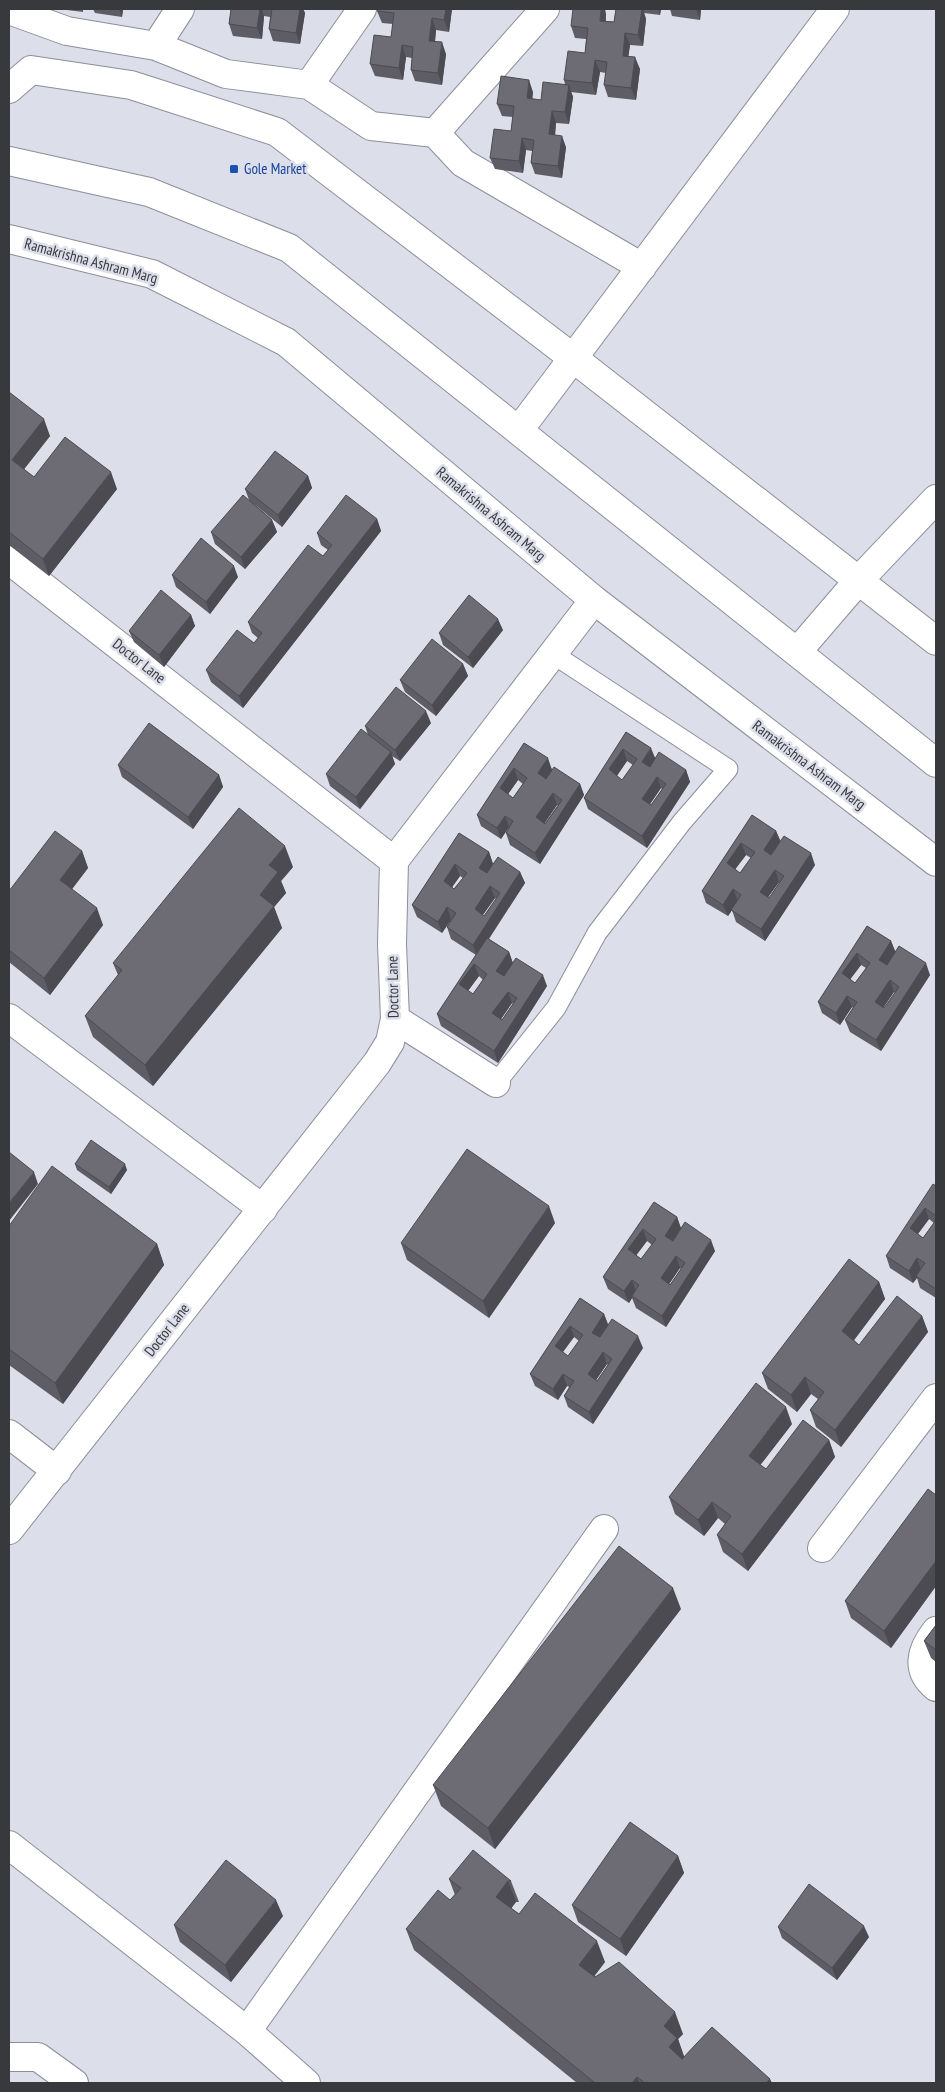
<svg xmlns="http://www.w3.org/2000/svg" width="945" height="2092" font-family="'PT Sans Narrow',sans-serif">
  <rect width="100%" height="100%" fill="#dcdeea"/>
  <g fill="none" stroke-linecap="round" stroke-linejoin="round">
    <g stroke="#8c8f99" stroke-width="21">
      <path id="service" d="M496 1083 556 1008 597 933 682 822 728 769 553 654"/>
    </g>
    <g stroke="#8c8f99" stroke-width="30">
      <path id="minor" d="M9 10 67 31 156 46 226 74 309 85 371 126 435 133 463 163 642 267
        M156 46 180 9
        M309 85 362 9
        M9 89 31 70 131 85 277 132 573 358 936 641
        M435 133 545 9
        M519 430 835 9
        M9 560 394 861
        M797 652 858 581 936 499
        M394 861 594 600
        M9 1018 263 1209
        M395 1019 496 1083
        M9 1434 57 1471
        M9 1530 377 1063 390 1042 395 1019 392 944 394 861
        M822 1548 936 1398
        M936 1631C921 1650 915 1670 936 1687
        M9 1845 247 2031 306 2083
        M247 2031 604 1529
        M9 2057H38L74 2083"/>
    </g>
    <g stroke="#8c8f99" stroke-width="30">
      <path id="tertiary" d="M9 161 149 192 289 248 936 763
        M9 239 152 274 286 342 594 600 936 862"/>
    </g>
    <use href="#service" stroke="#fff" stroke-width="19"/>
    <use href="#minor" stroke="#fff" stroke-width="28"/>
    <use href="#tertiary" stroke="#fff" stroke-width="28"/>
  </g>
  <path fill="#5e5c64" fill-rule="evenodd" d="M59 9H83V12Z
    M93 9H123L122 17 95 13Z
    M231 9H303L305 13 300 44 273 41 269 29 270 17 264 16 262 39 233 36 229 24Z
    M452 9 449 32 436 30 435 41 446 54 442 85 415 81 411 70 412 58 406 57 403 80 375 76 370 64 391 37 393 24 382 23 377 11Z
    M616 9H661L660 15 644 13 646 19 643 46 630 45 628 56 640 69 636 100 608 97 604 85 606 73 600 72 596 95 571 92 573 97 569 124 556 123 555 135 566 147 562 178 535 174 531 163 532 151 526 150 523 173 495 169 490 158 511 131 513 117 502 116 497 104 533 92 532 99 541 100 565 84 564 80 585 53 586 39 575 38 571 26 606 14V21L614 22Z
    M670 9H701L700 20 672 16Z
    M9 392 50 436 24 469 34 477 117 489 49 576 9 545Z
    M308 476 312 488 282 527 253 503 272 520 277 532 245 569 215 544 211 532 249 500 245 489Z
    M377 519 381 531 243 708 211 682 206 670 254 643 258 638 252 633 248 622 323 556 328 550 321 545 317 533Z
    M172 575 238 577 210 614 176 587Z
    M191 615 195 626 164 667 134 642 129 631Z
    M503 630 473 668 443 645 439 633Z
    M463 664 468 676 436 716 405 692 400 680Z
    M431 723 400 761 392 756 395 764 360 809 330 786 326 774 368 735 365 726Z
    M626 732 655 758 686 770 690 782 647 848 588 809 584 798ZM627 761 633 765 622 780 617 776ZM661 788 662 789 651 805 650 804Z
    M524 743 552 769 580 784 584 795 540 864 510 845 506 833 509 828V827L501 839 481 826 477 815ZM518 780 523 784 513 798 508 794ZM557 805H558L545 824V823Z
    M118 765 219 775 223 787 193 829 122 777Z
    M752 815 776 831 780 841 815 865 765 941 736 922 732 910 728 916 706 903 702 891ZM746 855 751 858 740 873 735 869ZM779 882H780L769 898 768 897Z
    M459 833 489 852 493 864 487 873 520 872 525 883 489 939 509 952 513 963 547 986 498 1063 441 1026 437 1014 476 955 451 939 447 927 452 919 442 933 417 917 412 905ZM460 876 463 878 454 889 452 887ZM495 898 496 899 484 916 483 915ZM479 976 483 980 473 994 468 991ZM512 1003 513 1004 502 1020 501 1019Z
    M82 851 88 868 72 889 103 925 50 995 9 962V891Z
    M293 867 281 881 286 893 274 907 282 928 153 1086 93 1037 85 1016 118 975 113 963Z
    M867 926 891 941 895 952 930 975 881 1051 850 1032 845 1020 853 1008 852 1007 840 1025 822 1013 818 1002ZM861 965 866 968 855 983 850 979ZM894 992 895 993 884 1008H883Z
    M75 1164 127 1170 111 1194 77 1170Z
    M936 1186V1298L920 1288 917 1278 913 1283 890 1268 886 1256ZM929 1219 934 1223 923 1238 918 1234Z
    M654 1202 677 1217 681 1228 715 1251 666 1327 636 1308 632 1298 629 1303 608 1289 603 1277ZM647 1241 652 1245 641 1259 636 1255ZM680 1268 681 1269 670 1285 669 1284Z
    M555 1223 489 1318 407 1260 401 1243Z
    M9 1226 157 1244 164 1265 63 1404 9 1365Z
    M879 1282 885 1299 854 1340 859 1345 922 1316 928 1332 841 1447 816 1427 810 1410 818 1399 811 1394 797 1412 768 1389 762 1373Z
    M580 1298 604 1314 608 1324 643 1348 593 1424 568 1407 564 1396 569 1387 567 1386 558 1400 535 1386 530 1374ZM574 1337 579 1341 568 1356 563 1352ZM607 1364 608 1365 597 1381 596 1380Z
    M792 1424 760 1465 766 1469 829 1440 835 1457 748 1571 723 1552 717 1535 725 1524 718 1518 704 1536 675 1514 669 1497Z
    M936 1495V1586L891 1648 851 1618 845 1601Z
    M681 1609 495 1849 441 1806 433 1785Z
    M936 1625V1662L931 1658 924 1641Z
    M678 1856 684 1873 626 1956 578 1922 572 1905Z
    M449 1879 511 1881 519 1902H516L511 1908 519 1914 605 1962 594 1976 683 2034 678 2039 684 2057 772 2083H577L414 1950 406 1929 450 1900 455 1895Z
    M283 1916 231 1982 180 1942 174 1925Z
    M778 1927 869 1937 837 1980 782 1938Z"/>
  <path fill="#4c4b51" d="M119 9H123L122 17Z
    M260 9H262L264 16 262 39 257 28Z
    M300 9H303L305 13 300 44 296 33Z
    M446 9H452L449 32 444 20Z
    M601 9H605L606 14 604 32 600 21Z
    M642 9H643L646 19 643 46 638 35Z
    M658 9H661L660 15Z
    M696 9H701L700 20Z
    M432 18 436 30 434 52 429 41Z
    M625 33 630 45 627 67 623 56Z
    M442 42 446 54 442 85 438 73Z
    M402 45 406 57 403 80 399 68Z
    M635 57 640 69 636 100 631 88Z
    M595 60 600 72 596 95 592 83Z
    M529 80 533 92 531 110 527 98Z
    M569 85 573 97 569 124 565 112Z
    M552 111 556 123 554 146 549 134Z
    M562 136 566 147 562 178 558 166Z
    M522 138 526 150 523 173 519 161Z
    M44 419 50 436 18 477 12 460Z
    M111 472 117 489 49 576 43 559Z
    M308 476 312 488 282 527 278 515Z
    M377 519 381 531 243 708 239 696Z
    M272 520 277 532 245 569 241 557Z
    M234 566 238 577 210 614 206 602Z
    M191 615 195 626 164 667 159 655Z
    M498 619 503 630 473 668 468 657Z
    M463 664 468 676 436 716 432 705Z
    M426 711 431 723 400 761 395 750Z
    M651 748 656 760 646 774 642 762Z
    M623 749 627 761 613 781 609 769Z
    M391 752 395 764 360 809 356 797Z
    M548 758 552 770 542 785 538 773Z
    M514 768 518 780 504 800 500 788Z
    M686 770 690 782 647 848 642 836Z
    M219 775 223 787 193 829 188 817Z
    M657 777 661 788 646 810 642 799Z
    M580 784 584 795 540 864 535 853Z
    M553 793 557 805 540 829 536 817Z
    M505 816 509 827 501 839 497 828Z
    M776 831 781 842 768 862 764 850Z
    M741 843 746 855 731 875 727 863Z
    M285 846 293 867 281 881 286 893 274 907 282 928 153 1086 145 1065 260 895 269 865Z
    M82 851 88 868 66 897 60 880Z
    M489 852 493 864 483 880 479 868Z
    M811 853 815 865 765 941 761 929Z
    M455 864 460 876 448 893 444 881Z
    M775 870 779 882 764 903 760 892Z
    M520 872 525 883 477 956 473 945Z
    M490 886 495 898 479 920 475 909Z
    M733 889 738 901 728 916 723 905Z
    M447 907 451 919 442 933 438 922Z
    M97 908 103 925 50 995 44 978Z
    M891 941 896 953 883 972 879 960Z
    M509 952 513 964 500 983 496 971Z
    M857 953 861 965 846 985 842 973Z
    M926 963 930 975 881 1051 876 1040Z
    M474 964 479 976 464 996 459 984Z
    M543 975 547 986 498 1063 494 1051Z
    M890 980 894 992 879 1014 875 1002Z
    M508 992 512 1003 497 1025 492 1013Z
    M847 996 852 1007 840 1025 836 1013Z
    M125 1164 127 1170 111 1194 109 1187Z
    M34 1172 38 1184 9 1221V1203Z
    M549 1206 555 1223 489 1318 483 1301Z
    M925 1208 929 1219 914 1239 910 1228Z
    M677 1217 681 1229 669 1248 665 1236Z
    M643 1229 647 1241 632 1261 628 1249Z
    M711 1240 715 1251 666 1327 662 1316Z
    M157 1244 164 1265 63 1404 55 1383Z
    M676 1256 680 1268 665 1290 661 1278Z
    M917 1258 921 1270 916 1276 917 1278 913 1283 909 1271Z
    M632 1280 636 1292 632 1296V1298L629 1303 624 1291Z
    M879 1282 885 1299 848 1348 842 1331Z
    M604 1314 608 1325 596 1344 592 1333Z
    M922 1316 928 1332 841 1447 835 1430Z
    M570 1326 574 1337 559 1357 555 1346Z
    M638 1336 643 1348 593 1424 589 1412Z
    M603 1352 607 1364 592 1386 588 1374Z
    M563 1374 567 1386 558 1400 553 1389Z
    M805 1377 811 1394 797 1412 791 1395Z
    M786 1407 792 1424 755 1472 749 1456Z
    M829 1440 835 1457 748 1571 742 1554Z
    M712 1502 718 1518 704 1536 698 1520Z
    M936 1561V1586L891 1648 884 1631Z
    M673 1588 681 1609 495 1849 488 1828Z
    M678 1856 684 1873 626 1956 620 1939Z
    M508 1881 516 1902 504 1918 496 1897Z
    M276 1900 283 1916 231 1982 225 1965Z
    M864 1926 869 1937 837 1980 832 1968Z
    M597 1941 605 1962 587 1986 579 1965Z
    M675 2012 683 2034 678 2039 685 2059 677 2069 669 2047 664 2026Z
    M637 2077 639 2083H632Z
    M770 2079 772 2083H766Z"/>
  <path fill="#6d6b74" stroke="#4c4b51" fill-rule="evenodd" d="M231 9H260L257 28 229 24Z
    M272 9H300L296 33 269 29Z
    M378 9H446L444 20 432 18 429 41 442 42 438 73 411 70 413 47 402 45 399 68 370 64 374 35 391 37 394 13 377 11Z
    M573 9H601L600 21 614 22 616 9H642L638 35 625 33 623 56 635 57 631 88 604 85 607 62 595 60 592 83 564 80 568 51 585 53 588 28 571 26Z
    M501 76 529 80 527 98 541 100 543 82 569 85 565 112 552 111 549 134 562 136 558 166 531 163 534 140 522 138 519 161 490 158 494 129 511 131 514 106 497 104Z
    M9 392 44 419 12 460 34 477 65 437 111 472 43 559 9 532Z
    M275 451 308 476 278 515 245 489Z
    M243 495 272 520 241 557 211 532Z
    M346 495 377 519 239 696 206 670 237 630 254 643 262 633 248 622 308 545 323 556 332 545 317 533Z
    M201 538 234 566 206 602 172 575Z
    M161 590 191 615 159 655 129 631Z
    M469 595 498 619 468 657 439 633Z
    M432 639 463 664 432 705 400 680Z
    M396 687 426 711 395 750 365 726Z
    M149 723 219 775 188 817 118 765Z
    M361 729 391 752 356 797 326 774Z
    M626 732 651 748 642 762 650 767 659 752 686 770 642 836 584 798ZM623 749 637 759 622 780 609 769ZM657 777 666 784 651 805 642 799Z
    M524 743 548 758 538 773 546 779 554 767 580 784 535 853 506 833 513 821 505 816 497 828 477 815ZM514 768 527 778 513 798 500 788ZM553 793 562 800 545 824 536 817Z
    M239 808 285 846 269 865 278 872 260 895 274 906 145 1065 85 1016 122 970 113 963Z
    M752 815 776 831 764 850 771 855 784 836 811 853 761 929 731 910 741 895 733 889 723 905 702 891ZM741 843 755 852 740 873 727 863ZM775 870 784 876 769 898 760 892Z
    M55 831 82 851 60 880 97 908 44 978 9 950V891Z
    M459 833 489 852 479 868 487 873 498 857 520 872 473 945 447 927 456 913 447 907 438 922 412 905ZM455 864 467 873 454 889 444 881ZM490 886 500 893 484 916 475 909Z
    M867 926 891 941 879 960 887 965 899 946 926 963 876 1040 845 1020 857 1002 847 996 836 1013 818 1002ZM857 953 870 963 855 983 842 973ZM890 980 899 987 884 1008 875 1002Z
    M487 938 509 952 496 971 504 976 516 958 543 975 494 1051 437 1014ZM474 964 487 974 473 994 459 984ZM508 992 517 998 502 1020 492 1013Z
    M91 1140 125 1164 109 1187 75 1164Z
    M467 1149 549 1206 483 1301 401 1243Z
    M9 1152 34 1172 9 1203Z
    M52 1166 157 1244 55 1383 9 1349V1226Z
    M933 1184 936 1186V1216L925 1208 910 1228 923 1238 936 1220V1289L916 1276 925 1263 917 1258 909 1271 886 1256Z
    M654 1202 677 1217 665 1236 673 1241 685 1222 711 1240 662 1316 632 1296 639 1285 632 1280 624 1291 603 1277ZM643 1229 656 1239 641 1259 628 1249ZM676 1256 685 1263 670 1285 661 1278Z
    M849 1259 879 1282 842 1331 859 1345 897 1296 922 1316 835 1430 810 1410 824 1392 805 1377 791 1395 762 1373Z
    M580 1298 604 1314 592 1333 600 1337 612 1319 638 1336 589 1412 564 1396 574 1381 563 1374 553 1389 530 1374ZM570 1326 583 1335 568 1356 555 1346ZM603 1352 612 1359 597 1381 588 1374Z
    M756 1383 786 1407 749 1456 766 1469 803 1420 829 1440 742 1554 717 1535 731 1516 712 1502 698 1520 669 1497Z
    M928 1489 936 1495V1561L884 1631 845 1601Z
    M619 1546 673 1588 488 1828 433 1785Z
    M936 1625V1650L924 1641Z
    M630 1822 678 1856 620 1939 572 1905Z
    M473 1850 511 1881H508L496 1897 519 1914 535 1893 597 1941 579 1965 595 1977 619 1962 675 2012 664 2026 677 2038 669 2047 682 2059 712 2027 770 2079 766 2083H645L637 2077 632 2083H595L406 1929 438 1890 450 1900 461 1888 449 1879Z
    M226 1860 276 1900 225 1965 174 1925Z
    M809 1884 864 1926 832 1968 778 1927Z"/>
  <rect fill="#1a4fb4" stroke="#dcdeea" stroke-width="2" x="229" y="164" width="10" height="10" rx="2.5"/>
  <g text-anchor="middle" stroke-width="5" stroke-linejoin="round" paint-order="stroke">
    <g font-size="15" fill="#164399" stroke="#dcdeea" text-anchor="start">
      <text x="244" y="174">Gole Market</text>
    </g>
    <g font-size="15" fill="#38393d" stroke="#dcdeea">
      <text transform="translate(91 261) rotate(15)" y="5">Ramakrishna Ashram Marg</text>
      <text transform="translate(491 514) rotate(40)" y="5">Ramakrishna Ashram Marg</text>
      <text transform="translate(139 661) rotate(38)" y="5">Doctor Lane</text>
      <text transform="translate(809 765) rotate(37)" y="5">Ramakrishna Ashram Marg</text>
      <text transform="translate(393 987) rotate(-91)" y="5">Doctor Lane</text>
      <text transform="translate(167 1330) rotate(-52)" y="5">Doctor Lane</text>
    </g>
  </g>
  <rect width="945" height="2092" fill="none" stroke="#38393d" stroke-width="20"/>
</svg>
